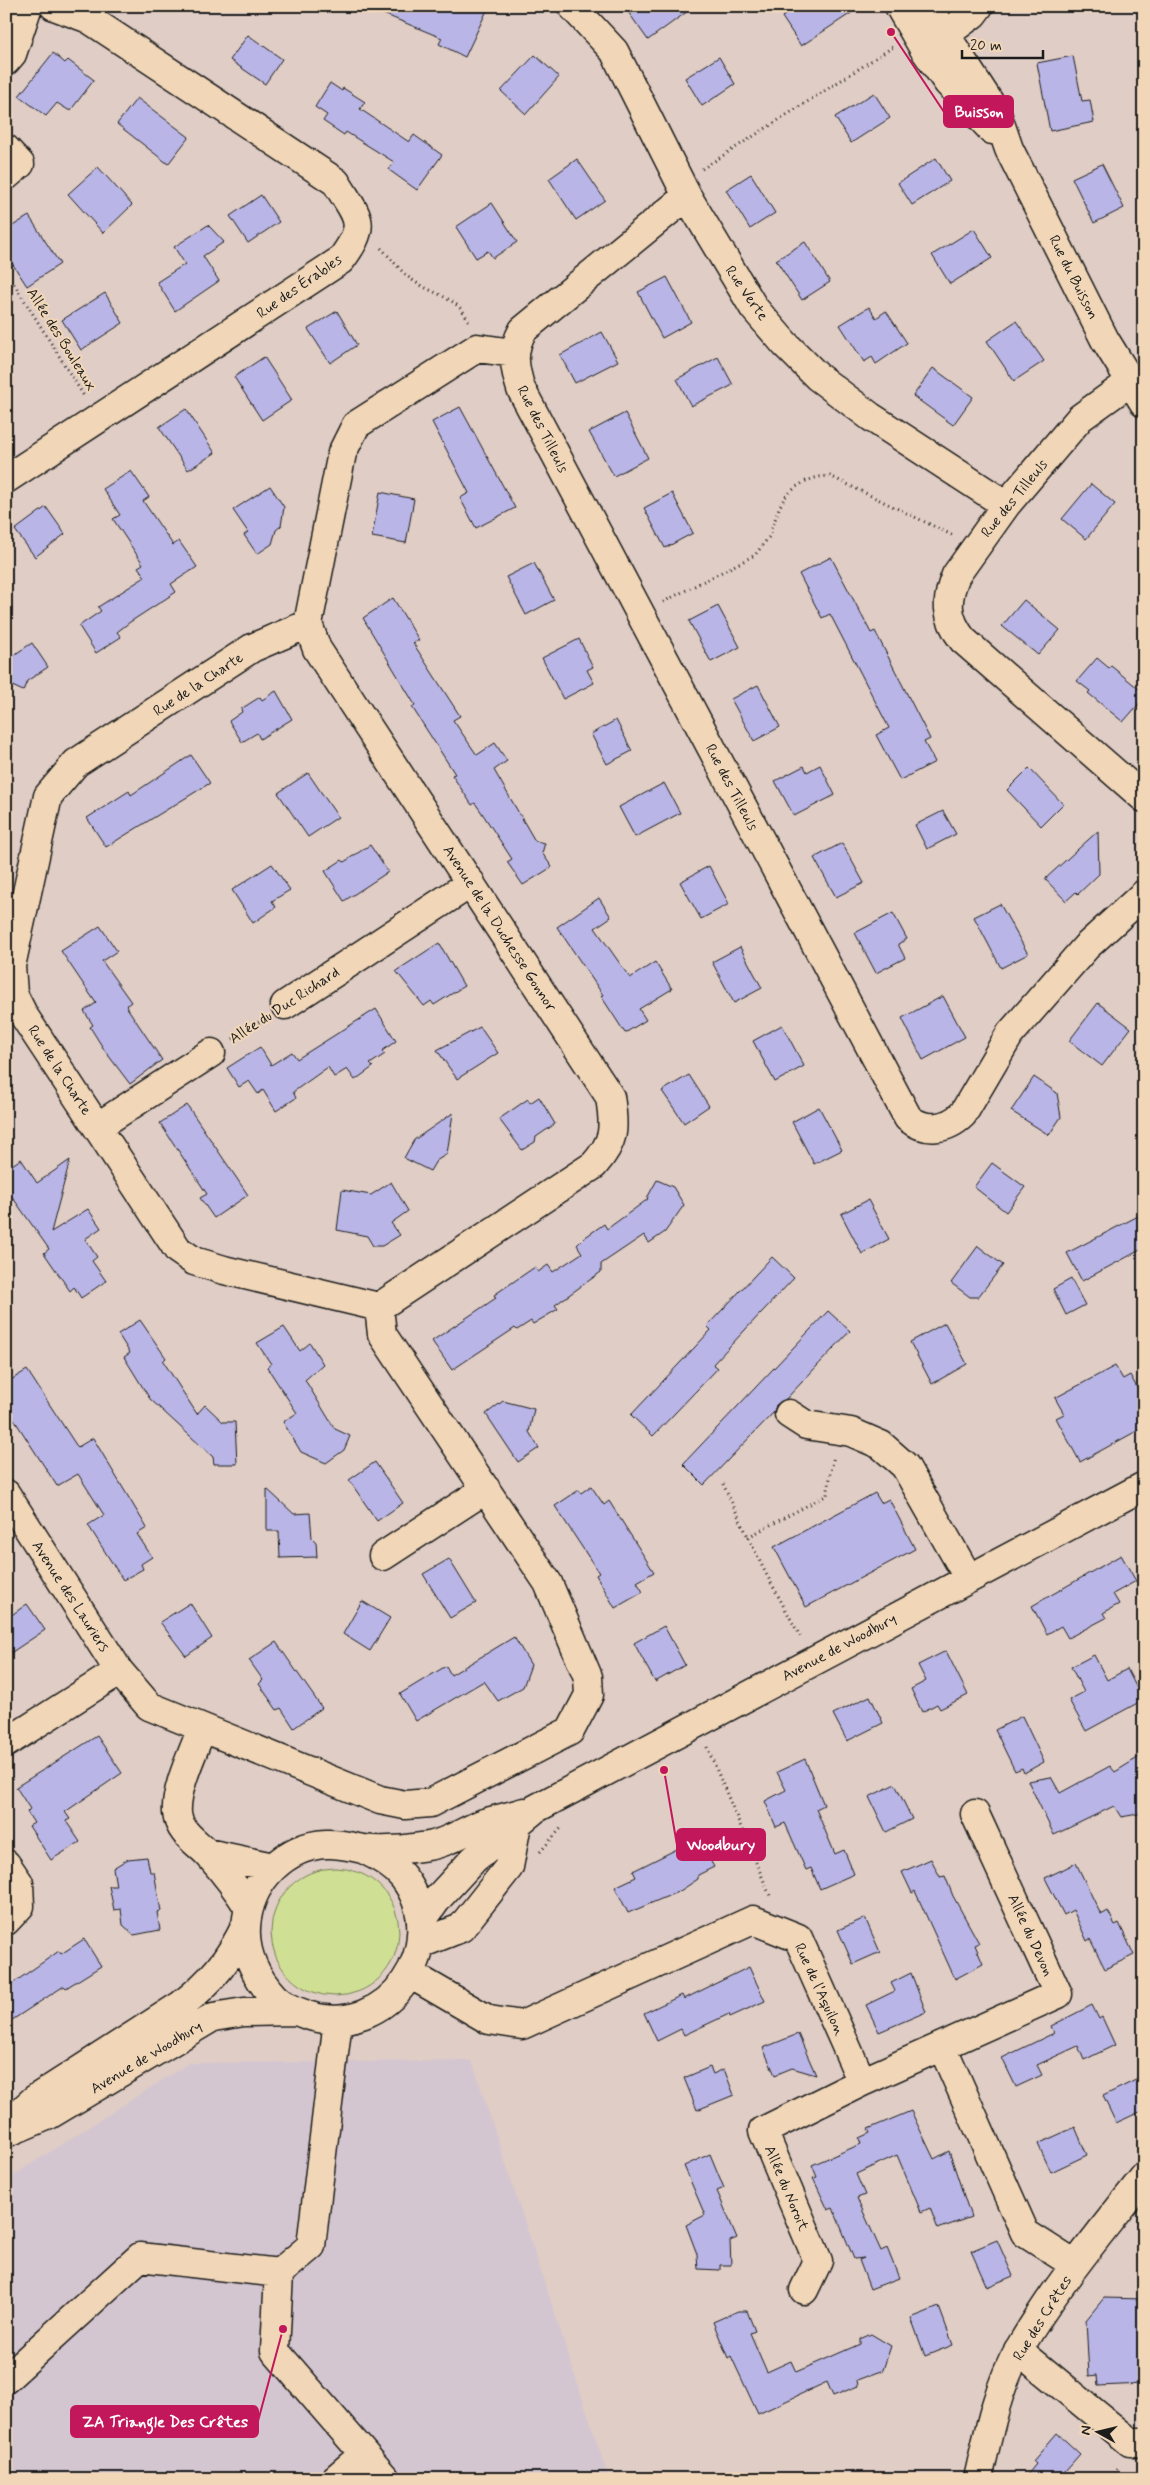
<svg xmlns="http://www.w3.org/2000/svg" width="1150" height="2485" font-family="Mynerve,sans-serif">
  <rect width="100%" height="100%" fill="#e0cdc6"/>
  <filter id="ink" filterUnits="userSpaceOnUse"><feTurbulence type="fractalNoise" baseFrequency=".02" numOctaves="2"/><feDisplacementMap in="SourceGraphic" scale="10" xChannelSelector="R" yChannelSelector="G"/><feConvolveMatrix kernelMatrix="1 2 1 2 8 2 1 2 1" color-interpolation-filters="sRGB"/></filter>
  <g filter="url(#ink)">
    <path fill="#d4c6d0" d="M472 2061 609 2479H6V2180L189 2063Z"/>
    <path fill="#cfe094" stroke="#767e58" d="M271 1932a64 64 0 1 1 128 0a64 64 0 1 1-128 0Z"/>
    <path fill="#b9b6e7" stroke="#1c1c1c" d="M364 6H489L465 57 439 44 442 38Z
      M624 6H695L648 40Z
      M798 6H862L801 46 782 17Z
      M248 35 282 59 265 84 230 60Z
      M53 53 65 63 68 60 94 80 70 111 57 103 46 116 19 96Z
      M535 55 559 77 526 114 501 91Z
      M1073 56 1082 101 1090 100 1094 122 1050 131 1037 63Z
      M719 57 735 84 702 106 685 78Z
      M330 83 342 91 343 88 365 102 360 109 409 142 414 135 442 155 417 190 389 170 394 162 346 132 344 135 323 121 327 115 315 107Z
      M874 93 890 118 851 143 835 117Z
      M137 98 189 137 168 164 117 124Z
      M936 158 950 181 912 205 898 183Z
      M577 159 605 200 576 220 549 179Z
      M1102 164 1124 208 1094 223 1072 178Z
      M98 167 132 205 103 233 68 194Z
      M751 174 775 213 750 229 726 190Z
      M261 195 279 222 248 243 230 216Z
      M492 203 517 242 493 258 488 251 476 258 456 227Z
      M29 216 60 264 27 286 6 254V230Z
      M208 225 224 242 203 256 219 281 175 311 157 282 185 264 174 247Z
      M974 229 992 258 950 284 932 255Z
      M805 242 830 282 802 300 776 260Z
      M667 277 691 322 662 338 638 292Z
      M105 293 123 323 81 350 62 320Z
      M869 307 876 318 886 311 907 343 876 364 872 357 864 362 840 325Z
      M337 311 357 345 330 363 308 329Z
      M1016 321 1044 361 1014 381 987 341Z
      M602 332 618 361 575 383 560 355Z
      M264 357 292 400 262 420 234 377Z
      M718 357 733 385 691 406 677 379Z
      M933 368 973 397 953 425 913 396Z
      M460 407 515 508 476 528 460 498 469 493 432 422Z
      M186 409 215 453 188 470 159 427Z
      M625 413 648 458 614 476 589 432Z
      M131 471 149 497 143 501 173 545 179 541 197 567 171 584 176 592 130 622 117 632 121 637 96 653 79 626 101 611 98 607 145 577 138 567 143 564 113 519 120 515 103 489Z
      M1091 484 1115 504 1086 539 1062 519Z
      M270 486 284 507 281 526 276 530 272 544 257 554 244 535 248 532 233 510Z
      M380 492 414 499 406 543 372 537Z
      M672 493 693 533 665 548 644 508Z
      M46 507 65 534 35 557 15 530Z
      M831 557 871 633 875 631 930 739 924 742 935 762 900 780 876 735 889 728 830 614 822 618 799 574Z
      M534 563 554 600 526 615 506 577Z
      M393 598 419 640 413 643 460 716 453 720 477 755 495 743 507 761 494 770 535 841 545 843 542 853 552 867 523 885 507 862 512 859 482 813 475 803 472 805 452 775 455 774 412 707 415 705 363 618Z
      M1024 600 1060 630 1038 655 1002 626Z
      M718 606 740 647 711 662 689 621Z
      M579 639 593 667 587 670 594 683 563 699 542 658Z
      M32 643 48 667 27 681 23 691 6 683V660Z
      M1097 658 1109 668 1111 666 1144 693V698L1123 722 1088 693 1090 691 1077 681Z
      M758 685 780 727 754 741 731 699Z
      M276 691 292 719 260 739 257 733 242 742 229 721 242 712 241 709 260 697 262 700Z
      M616 720 632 751 607 764 591 734Z
      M191 755 210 783 106 847 87 818 129 791 131 795Z
      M820 765 835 795 794 816 775 781 804 766 807 772Z
      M1029 768 1063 804 1041 826 1007 790Z
      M308 773 338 817 308 837 278 793Z
      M664 783 680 813 635 837 619 807Z
      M943 811 956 834 927 849 915 825Z
      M1098 831 1099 874 1078 894 1076 892 1066 901 1045 879Z
      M842 843 864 883 836 897 814 858Z
      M370 845 388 872 344 901 325 871 342 860 344 862Z
      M272 864 290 890 272 901 276 907 253 923 232 890Z
      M709 866 729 904 701 919 680 882Z
      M599 898 611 917 595 928 630 978 655 962 672 989 639 1009 646 1020 625 1033 601 996 603 995 557 927Z
      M1000 904 1028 954 1001 968 974 917Z
      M893 913 907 939 898 944 905 958 876 973 855 933Z
      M100 926 117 951 102 961 131 1002 126 1006 162 1060 130 1084 105 1051 90 1027 93 1025 84 1011 96 1003 61 951Z
      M439 943 464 986 434 1005 431 1001 424 1006 396 971Z
      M740 947 762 988 734 1003 712 962Z
      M943 996 965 1037 923 1060 902 1018Z
      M1098 1003 1131 1028 1102 1066 1069 1041Z
      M376 1009 396 1041 382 1051 385 1054 370 1064 373 1067 355 1080 347 1069 334 1077 328 1067 293 1092 296 1098 276 1111 263 1090 258 1094 249 1081 239 1087 227 1068 260 1047 271 1065 292 1052 297 1059Z
      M782 1025 804 1066 775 1082 753 1041Z
      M480 1027 498 1053 457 1079 437 1050Z
      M689 1075 709 1106 684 1123 662 1091Z
      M1034 1077 1057 1093 1061 1117 1049 1135 1011 1111Z
      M539 1097 555 1124 536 1137 535 1142 522 1150 499 1119 528 1099 530 1103Z
      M187 1105 248 1195 214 1218 200 1198 207 1194 160 1123Z
      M819 1107 842 1150 814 1164 792 1122Z
      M453 1113 447 1154 436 1161 430 1171 404 1158 414 1140Z
      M21 1159 37 1183 70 1160 51 1232 88 1209 101 1228 85 1239 97 1257 92 1261 106 1281 81 1298 74 1287 70 1291 44 1253 49 1249 6 1188V1169Z
      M992 1163 1025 1187 1006 1212 974 1187Z
      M657 1180 673 1187 684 1205 665 1232 649 1243 644 1235 601 1264V1272L555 1305 558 1309 533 1324 531 1321 517 1330 515 1328 452 1370 432 1341 496 1298 494 1295 535 1267 538 1272 548 1265 553 1272 582 1253 577 1245 584 1238 604 1224 607 1229 648 1199 647 1198Z
      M391 1182 408 1211 391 1223 400 1235 382 1246H373L367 1236 337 1230 342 1190 371 1195Z
      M868 1200 889 1239 862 1254 841 1214Z
      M1144 1213V1248L1082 1281 1067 1253Z
      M978 1246 1003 1265 978 1297H970L951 1283Z
      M772 1257 794 1278 713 1364 718 1368 653 1436 631 1415 711 1330 707 1326Z
      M1071 1279 1085 1305 1066 1315 1053 1289Z
      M828 1311 850 1331 786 1399 776 1405 774 1412 704 1485 683 1464Z
      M140 1320 166 1358 163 1361 197 1414 205 1405 223 1422H235L237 1464H214L213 1457 150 1399 124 1357 130 1353 118 1334Z
      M945 1323 967 1364 932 1384 910 1342Z
      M284 1327 300 1351 310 1343 323 1364 305 1380 335 1429 350 1436 344 1450 326 1463 301 1452 283 1422 297 1413 267 1367 271 1364 257 1343Z
      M1115 1366 1123 1379 1130 1375 1144 1400V1427L1080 1462 1056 1418 1064 1414 1055 1398Z
      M27 1370 76 1445 78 1447 93 1438 147 1528 137 1534 152 1557 141 1564 143 1569 123 1580 88 1525 104 1515 78 1474 57 1486 6 1407V1383Z
      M503 1401 534 1409 529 1432 539 1448 518 1462 486 1414Z
      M375 1462 403 1503 377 1521 349 1480Z
      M591 1486 604 1505 609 1501 654 1572 637 1582 643 1592 615 1608 596 1575 599 1573 555 1506 579 1490 581 1493Z
      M267 1489 294 1514 310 1513 312 1538 316 1542 317 1557 280 1558 279 1531H267Z
      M875 1493 881 1503 889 1499 915 1549 806 1607 774 1547Z
      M1121 1555 1136 1581 1113 1594 1119 1604 1103 1613 1106 1618 1068 1638 1061 1626 1047 1634 1032 1606Z
      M449 1559 476 1603 450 1618 423 1574Z
      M362 1601 390 1618 370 1651 343 1634Z
      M190 1603 212 1638 186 1656 160 1622Z
      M27 1604 45 1630 6 1656V1619Z
      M664 1626 685 1665 655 1682 634 1643Z
      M514 1637 531 1665 523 1687 498 1701 484 1681 416 1721 400 1694 446 1666 451 1675Z
      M276 1642 322 1708 294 1728 281 1708 277 1710 259 1684 263 1680 249 1660Z
      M946 1651 968 1695 940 1709 937 1704 922 1712 911 1689 926 1681 918 1665Z
      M1094 1655 1107 1680 1127 1669 1143 1700 1086 1731 1069 1700 1084 1692 1071 1667Z
      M870 1696 883 1723 847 1741 833 1714Z
      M1022 1716 1044 1762 1024 1773 1022 1768 1015 1771 995 1730Z
      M97 1736 122 1773 65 1812 70 1819 66 1821 80 1842 51 1860 29 1826 34 1823 27 1812 30 1809 16 1787Z
      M1144 1754V1813L1121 1817 1114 1806 1054 1835 1028 1781 1051 1777 1060 1793 1110 1766 1115 1772Z
      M805 1759 824 1805 816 1809 835 1854 844 1850 854 1874 820 1889 811 1868 806 1870 785 1823 776 1827 765 1801 786 1790 777 1772Z
      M895 1784 912 1819 886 1832 869 1797Z
      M700 1842 714 1867 698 1875V1879L680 1891 628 1913 615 1887 636 1877 633 1871 677 1849 679 1852Z
      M147 1857 150 1872H154L161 1911 157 1912 160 1930 134 1935 123 1925 121 1909 114 1910 109 1886H116L113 1868 128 1859Z
      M931 1859 940 1877 945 1876 953 1896 979 1943 975 1945 983 1964 955 1979 915 1891 912 1893 902 1872Z
      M1076 1863 1101 1915 1108 1911 1115 1925 1119 1923 1134 1955 1105 1969 1090 1939 1087 1941 1073 1910 1064 1915 1045 1878Z
      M865 1918 880 1952 853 1964 838 1930Z
      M84 1939 101 1966 66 1988 64 1986 6 2024V1988L59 1951 61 1954Z
      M749 1967 765 2001 730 2017 729 2014 684 2035 681 2029 657 2041 644 2013 682 1995 684 1999Z
      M911 1973 926 2012 879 2032 866 2005 895 1991 891 1983Z
      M1092 2005 1099 2019 1102 2017 1115 2045 1084 2060 1078 2046 1037 2065 1042 2075 1016 2087 1002 2058 1054 2033 1051 2026Z
      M798 2034 816 2075 792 2068 775 2075 763 2048Z
      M710 2067 713 2074 724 2069 734 2095 697 2110 684 2078Z
      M1144 2076V2110L1116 2123 1103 2096Z
      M911 2111 934 2159 949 2151 971 2217 938 2229 930 2208 921 2212 897 2155 856 2174 865 2195 857 2198 881 2251 887 2248 899 2278 870 2289 859 2260 864 2258 854 2259 833 2208 828 2210 813 2178 817 2177 812 2165 861 2144 859 2138 870 2133 868 2129Z
      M1075 2127 1087 2155 1051 2172 1038 2144Z
      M710 2154 724 2188 717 2191 737 2238 730 2241 731 2265H720V2270L698 2269 697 2254 686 2225 705 2215 684 2166Z
      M997 2240 1013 2276 987 2287 971 2251Z
      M1104 2298 1144 2299V2384L1098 2386 1097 2375 1089 2376 1086 2320Z
      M939 2307 953 2345 925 2356 911 2318Z
      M738 2311H747L755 2331 750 2333 767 2372 791 2361 796 2372 860 2344V2339L871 2334 891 2346 883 2370 857 2380 858 2386 833 2396 827 2382 758 2414 731 2356 728 2358 713 2322Z
      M1057 2433 1080 2454 1058 2479H1024L1036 2464 1033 2461Z"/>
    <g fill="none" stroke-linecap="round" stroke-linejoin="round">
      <g stroke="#1c1c1c" stroke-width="31">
        <path id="minor" d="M572 6 614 51 687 196 754 308 785 344 818 377 871 417 1006 505
          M899 6 924 49 948 83 992 130
          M927 6 997 114 1009 149 1105 340 1144 403
          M930 46 973 14 979 6
          M6 61 12 54 28 6
          M6 149 20 164 6 176
          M687 196 523 330C511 351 514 367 521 389L908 1118C925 1132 947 1130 963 1114L1010 1034 1086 947 1144 894
          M1130 382 1080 418 1006 505 956 575C945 601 946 618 963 640L1144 798
          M6 479 341 260C369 222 358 219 336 182L89 19 54 6
          M308 624 252 648 76 763 48 796 11 966 13 994 24 1016 178 1250 194 1261 224 1270 379 1307
          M285 1005 471 883
          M97 1127 211 1053
          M789 1414 806 1425 851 1432 881 1445 905 1466 969 1579
          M6 1494 119 1671 149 1706 380 1800 405 1805 430 1803 570 1731 589 1695 588 1677 548 1583 382 1334 379 1307 594 1165C615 1141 615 1129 610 1097L317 649 308 624 342 453 356 425 477 348 514 353
          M383 1556 486 1489
          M202 1728C194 1751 175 1788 177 1813 179 1833 197 1842 209 1855 224 1872 237 1889 249 1908
          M6 1743 119 1671
          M363 1849C378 1856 392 1864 403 1877 455 1944 388 2042 307 2015 295 2011 283 2006 274 1997 254 1975 242 1948 247 1918 253 1879 286 1846 326 1844 340 1843 351 1847 364 1849 385 1852 407 1849 428 1846 447 1843 466 1830 484 1823 497 1819 511 1816 524 1812
          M207 1853 273 1867
          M6 1864 19 1883 20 1906 6 1921
          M421 1922 438 1898 474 1859 535 1809 1144 1486
          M420 1944 461 1928 509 1867 517 1824
          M410 1974 489 2020 522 2025 753 1920 798 1938 862 2082
          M942 2046 1025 2233 1075 2265
          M6 2125 35 2099 181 2005C212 1981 229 1960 246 1925
          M6 2133 49 2115 213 2017 244 2012 295 2011
          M804 2290 818 2261 763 2131 862 2082 1058 1994 975 1814
          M1018 2350 1130 2442H1144
          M6 2379 140 2257 279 2273
          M364 2454 386 2479
          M335 2479 364 2454 275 2351 279 2273 311 2246 338 2020
          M978 2479C988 2435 997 2388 1019 2349 1054 2288 1101 2232 1144 2177"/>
      </g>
      <path stroke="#1c1c1c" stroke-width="3" stroke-dasharray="1 4" stroke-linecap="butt" d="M702 169 893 47
        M381 248C391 258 400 271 411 279 430 294 461 297 469 323
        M6 271 84 396
        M663 602 755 555 769 537 779 508 785 497 796 487 806 481 818 477 830 476 952 535
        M233 1039 264 1019
        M723 1484 763 1568 801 1638
        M748 1537 827 1495 834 1455
        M707 1747 771 1898
        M540 1852 562 1827
        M6 2166 14 2161
        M1113 2479 1119 2466"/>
      <use href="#minor" stroke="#f1d7b8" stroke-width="28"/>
    </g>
  </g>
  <g text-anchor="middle" stroke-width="4" stroke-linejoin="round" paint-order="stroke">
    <g font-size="15" fill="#1c1c1c" stroke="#f1d7b8">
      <text transform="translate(1074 277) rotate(63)" y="5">Rue du Buisson</text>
      <text transform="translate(299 286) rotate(-35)" y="5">Rue des Érables</text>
      <text transform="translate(747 293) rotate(55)" y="5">Rue Verte</text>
      <text transform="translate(62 339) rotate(58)" y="5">Allée des Bouleaux</text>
      <text transform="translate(543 429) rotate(63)" y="5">Rue des Tilleuls</text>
      <text transform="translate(1014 498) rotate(-51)" y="5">Rue des Tilleuls</text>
      <text transform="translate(198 684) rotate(-33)" y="5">Rue de la Charte</text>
      <text transform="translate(732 787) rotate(62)" y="5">Rue des Tilleuls</text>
      <text transform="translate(500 928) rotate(57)" y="5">Avenue de la Duchesse Gonnor</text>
      <text transform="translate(284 1005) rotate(-33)" y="5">Allée du Duc Richard</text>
      <text transform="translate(60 1070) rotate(57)" y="5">Rue de la Charte</text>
      <text transform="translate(71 1596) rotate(57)" y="5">Avenue des Lauriers</text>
      <text transform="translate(839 1647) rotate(-28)" y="5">Avenue de Woodbury</text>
      <text transform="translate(1031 1935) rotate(65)" y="5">Allée du Devon</text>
      <text transform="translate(820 1989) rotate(65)" y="5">Rue de l'Aquilon</text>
      <text transform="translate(146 2057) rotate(-31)" y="5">Avenue de Woodbury</text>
      <text transform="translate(787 2188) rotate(67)" y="5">Allée du Noroit</text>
      <text transform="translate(1042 2318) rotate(-58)" y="5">Rue des Crêtes</text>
    </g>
  </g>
  <path fill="none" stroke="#c2185b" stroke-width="2" d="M891 32L944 112M664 1770L677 1845M283 2329L258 2421"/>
  <g fill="#c2185b" stroke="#f1d7b8" stroke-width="2">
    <circle cx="891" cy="32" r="5"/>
    <circle cx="664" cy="1770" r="5"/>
    <circle cx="283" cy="2329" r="5"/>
  </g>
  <g fill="#c2185b" stroke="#c2185b" stroke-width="2">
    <rect x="944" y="96" width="69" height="31" rx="5"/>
    <rect x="677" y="1829" width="88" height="31" rx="5"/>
    <rect x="71" y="2406" width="187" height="31" rx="5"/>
  </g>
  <g font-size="16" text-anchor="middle" font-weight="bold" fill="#fff">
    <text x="979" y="117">Buisson</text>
    <text x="721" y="1850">Woodbury</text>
    <text x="165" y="2427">ZA Triangle Des Crêtes</text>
  </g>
  <rect width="1150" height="2485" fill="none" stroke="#f1d7b8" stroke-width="25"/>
  <rect x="12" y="12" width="1125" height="2460" fill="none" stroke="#1c1c1c" stroke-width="2" filter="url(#ink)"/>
  <g transform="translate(1098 2432) rotate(278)" stroke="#f1d7b8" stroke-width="4" paint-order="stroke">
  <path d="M0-4L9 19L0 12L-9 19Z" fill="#1c1c1c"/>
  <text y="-8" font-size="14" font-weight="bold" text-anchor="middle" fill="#1c1c1c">N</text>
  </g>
  <path d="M962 50v8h81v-8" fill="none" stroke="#1c1c1c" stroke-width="2.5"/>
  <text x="970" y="50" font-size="15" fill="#1c1c1c" stroke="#f1d7b8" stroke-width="4" paint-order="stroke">20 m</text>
</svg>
